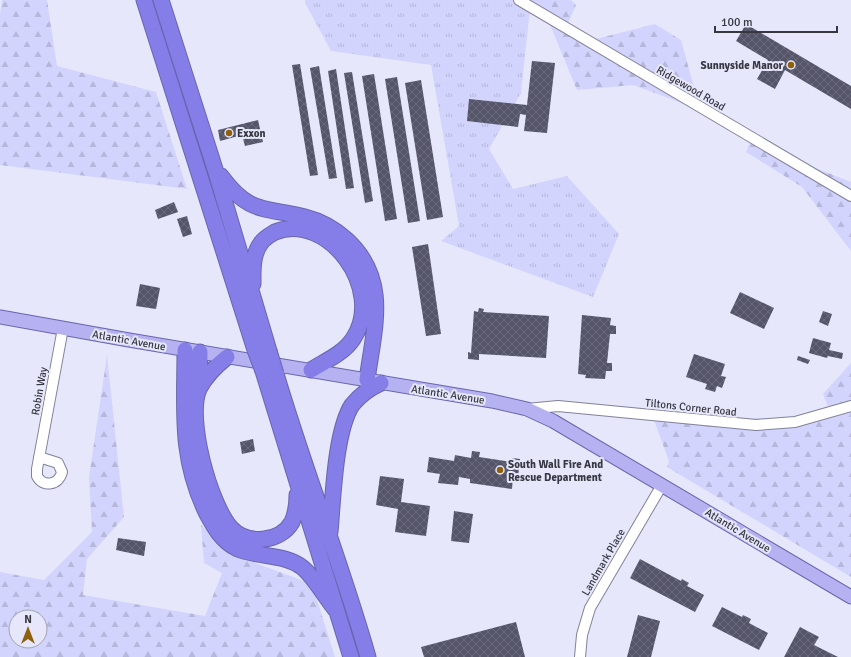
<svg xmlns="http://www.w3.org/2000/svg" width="851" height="657" font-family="Signika,sans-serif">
  <defs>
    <pattern id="grass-tufts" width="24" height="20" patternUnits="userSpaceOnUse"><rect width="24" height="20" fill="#d3d4fe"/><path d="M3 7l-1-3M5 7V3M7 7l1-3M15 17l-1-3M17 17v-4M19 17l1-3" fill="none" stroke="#b6b7db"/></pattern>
    <pattern id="forest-firs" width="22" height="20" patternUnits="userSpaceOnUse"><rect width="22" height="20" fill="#d3d4fe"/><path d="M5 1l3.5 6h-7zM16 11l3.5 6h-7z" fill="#b6b7db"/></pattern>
    <pattern id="building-cross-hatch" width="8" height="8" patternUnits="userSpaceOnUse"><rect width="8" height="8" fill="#55556a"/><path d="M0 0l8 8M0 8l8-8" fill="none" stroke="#6b6b7c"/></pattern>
  </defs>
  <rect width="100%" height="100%" fill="#e6e7fb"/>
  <path fill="url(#grass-tufts)" d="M305 0H515L530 9 521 93 489 149 513 189 567 176 619 234 593 297 441 241 459 226 431 65 331 51 305 3Z"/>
  <path fill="url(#forest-firs)" fill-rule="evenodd" d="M2 0H47L57 66 156 92 187 189 0 165V15Z
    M515 0H571L576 5 565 30 584 42 655 24 681 40 694 87 685 104 633 85 577 90 548 20Z
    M750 142 851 182V251L802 187 746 152Z
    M107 355 124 517 87 559 83 595 205 616 222 573 204 563 201 525 231 554 312 584 335 657H0V572L44 580 92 532 89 477ZM16 617H40V641H16Z
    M851 363V577L667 467 669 461 652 415 802 420 830 411 823 394Z"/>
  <path fill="url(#building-cross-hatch)" d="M746 24 851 86V109L785 70 775 89 757 79 768 60 736 41Z
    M532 61 555 63 547 133 524 131 526 115 520 114 518 127 467 121 469 99 527 105Z
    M300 64 318 175 310 176 292 65Z
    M319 66 337 178 329 179 310 68Z
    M336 69 354 188 346 189 328 71Z
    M352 72 373 201 365 203 344 73Z
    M374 74 397 219 385 221 362 76Z
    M397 77 420 221 408 223 385 79Z
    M421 80 443 217 427 220 405 83Z
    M258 120 263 142 245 146 242 135 220 141 218 130Z
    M174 202 178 212 158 219 155 210Z
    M187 216 192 234 183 237 177 219Z
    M428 244 441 334 426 336 412 247Z
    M140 284 160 288 156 309 136 306Z
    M740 292 774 308 764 329 730 313Z
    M479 308 484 309 483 312 549 316 546 358 479 354V360L468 359V352L471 353 474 311 478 312Z
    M823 311 832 314 828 326 819 322Z
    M582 315 611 318 610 325 616 326V334H610L607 363H612V371H606L605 379 585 378 586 375 578 374Z
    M813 338 831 343 829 350 843 353 842 359 828 356 827 358 809 353Z
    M694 354 725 364 721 376 726 377 722 388 717 386 715 392 705 389 707 384 686 377Z
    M798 356 810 360 808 364 797 360Z
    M253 439 255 451 242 454 240 442Z
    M472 451 480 452 479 457 512 462V458L520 459 518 477H513L512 489 470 483V479L459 477 458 485 438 483 440 474 427 472 429 457 454 461 455 455 471 458Z
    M380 476 404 479 401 502 430 506 426 536 395 532 398 509 376 505Z
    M454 511 473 514 469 543 451 541Z
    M118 538 146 542 144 556 116 550Z
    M640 559 681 581 682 579 689 583 687 586 704 595 695 612 630 578Z
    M722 607 742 617 743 615 751 619 749 623 768 633 759 650 712 626Z
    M638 615 660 621 651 657H627Z
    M516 622 525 657H424L421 647Z
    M800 627 819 637 814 645 838 657H784Z"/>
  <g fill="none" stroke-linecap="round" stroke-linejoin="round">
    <g stroke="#818299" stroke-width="12">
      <path id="minor" d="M519 0 851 196
        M527 409 558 406 756 425 795 422 851 406
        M39 457 58 463 62 472C59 485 43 488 37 476V469L63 328
        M580 657 582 635 590 608 662 485"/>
    </g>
    <g stroke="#6965ad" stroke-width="15">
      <path id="major" d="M0 317 129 340 492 401 527 409 553 421 851 597"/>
    </g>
    <g stroke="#6965ad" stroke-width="17">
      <path id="highway" d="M144 0 255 350
        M161 0 215 169 269 351
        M221 176C249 214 263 207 305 217 321 221 335 229 347 240 390 280 374 328 367 380
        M253 284C253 270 252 255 261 243 264 238 270 235 275 232 328 211 386 290 353 339 343 354 325 361 311 370
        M185 350C185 410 179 457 207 514 214 527 222 541 236 548 256 558 285 553 303 568 313 576 326 598 335 609
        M227 357C217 365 205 377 199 389 186 418 210 505 231 528 247 545 280 543 292 522 296 513 297 505 297 495
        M263 371 351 657
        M276 374C304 469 341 562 368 657
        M199 389 200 352
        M330 532C333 500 335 431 352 405 360 395 370 388 381 383"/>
    </g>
    <use href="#minor" stroke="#fff" stroke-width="10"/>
    <use href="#major" stroke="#b6b2f1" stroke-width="13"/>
    <use href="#highway" stroke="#857ee8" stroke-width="15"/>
    <g stroke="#6965ad" stroke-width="17" stroke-linecap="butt">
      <path id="highway-bridge" d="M255 350 263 371
        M269 351 276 374"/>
    </g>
    <use href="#highway-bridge" stroke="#857ee8" stroke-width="15"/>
  </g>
  <g fill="#90610d" stroke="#e6e7fb" stroke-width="1.5">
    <circle cx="791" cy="65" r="4"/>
    <circle cx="229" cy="133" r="4"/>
    <circle cx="500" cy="470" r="4"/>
  </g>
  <g text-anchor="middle" stroke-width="4" stroke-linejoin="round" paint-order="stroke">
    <g font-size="11" font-weight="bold" fill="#363740" stroke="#e6e7fb" text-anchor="start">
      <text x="783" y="69" text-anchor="end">Sunnyside Manor</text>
      <text x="237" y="137">Exxon</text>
      <text x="508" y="468">South Wall Fire And<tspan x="508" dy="13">Rescue Department</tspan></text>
    </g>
    <g font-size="11" fill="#363740" stroke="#e6e7fb">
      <text transform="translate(691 88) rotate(30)" y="4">Ridgewood Road</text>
      <text transform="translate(129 340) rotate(10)" y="4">Atlantic Avenue</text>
      <text transform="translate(39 391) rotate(-80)" y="4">Robin Way</text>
      <text transform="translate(448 394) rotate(9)" y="4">Atlantic Avenue</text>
      <text transform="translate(691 407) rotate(6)" y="4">Tiltons Corner Road</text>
      <text transform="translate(738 530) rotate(31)" y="4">Atlantic Avenue</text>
      <text transform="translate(603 562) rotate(-60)" y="4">Landmark Place</text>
    </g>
  </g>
  <g transform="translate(28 629)"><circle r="19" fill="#e6e7fb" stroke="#a0a1b0"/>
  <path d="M0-3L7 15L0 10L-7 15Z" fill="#90610d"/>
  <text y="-6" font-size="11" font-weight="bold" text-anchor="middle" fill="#363740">N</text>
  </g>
  <path d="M715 26v6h122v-6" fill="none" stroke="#363740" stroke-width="2"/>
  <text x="721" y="26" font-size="12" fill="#363740" stroke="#e6e7fb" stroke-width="3" paint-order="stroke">100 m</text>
</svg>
